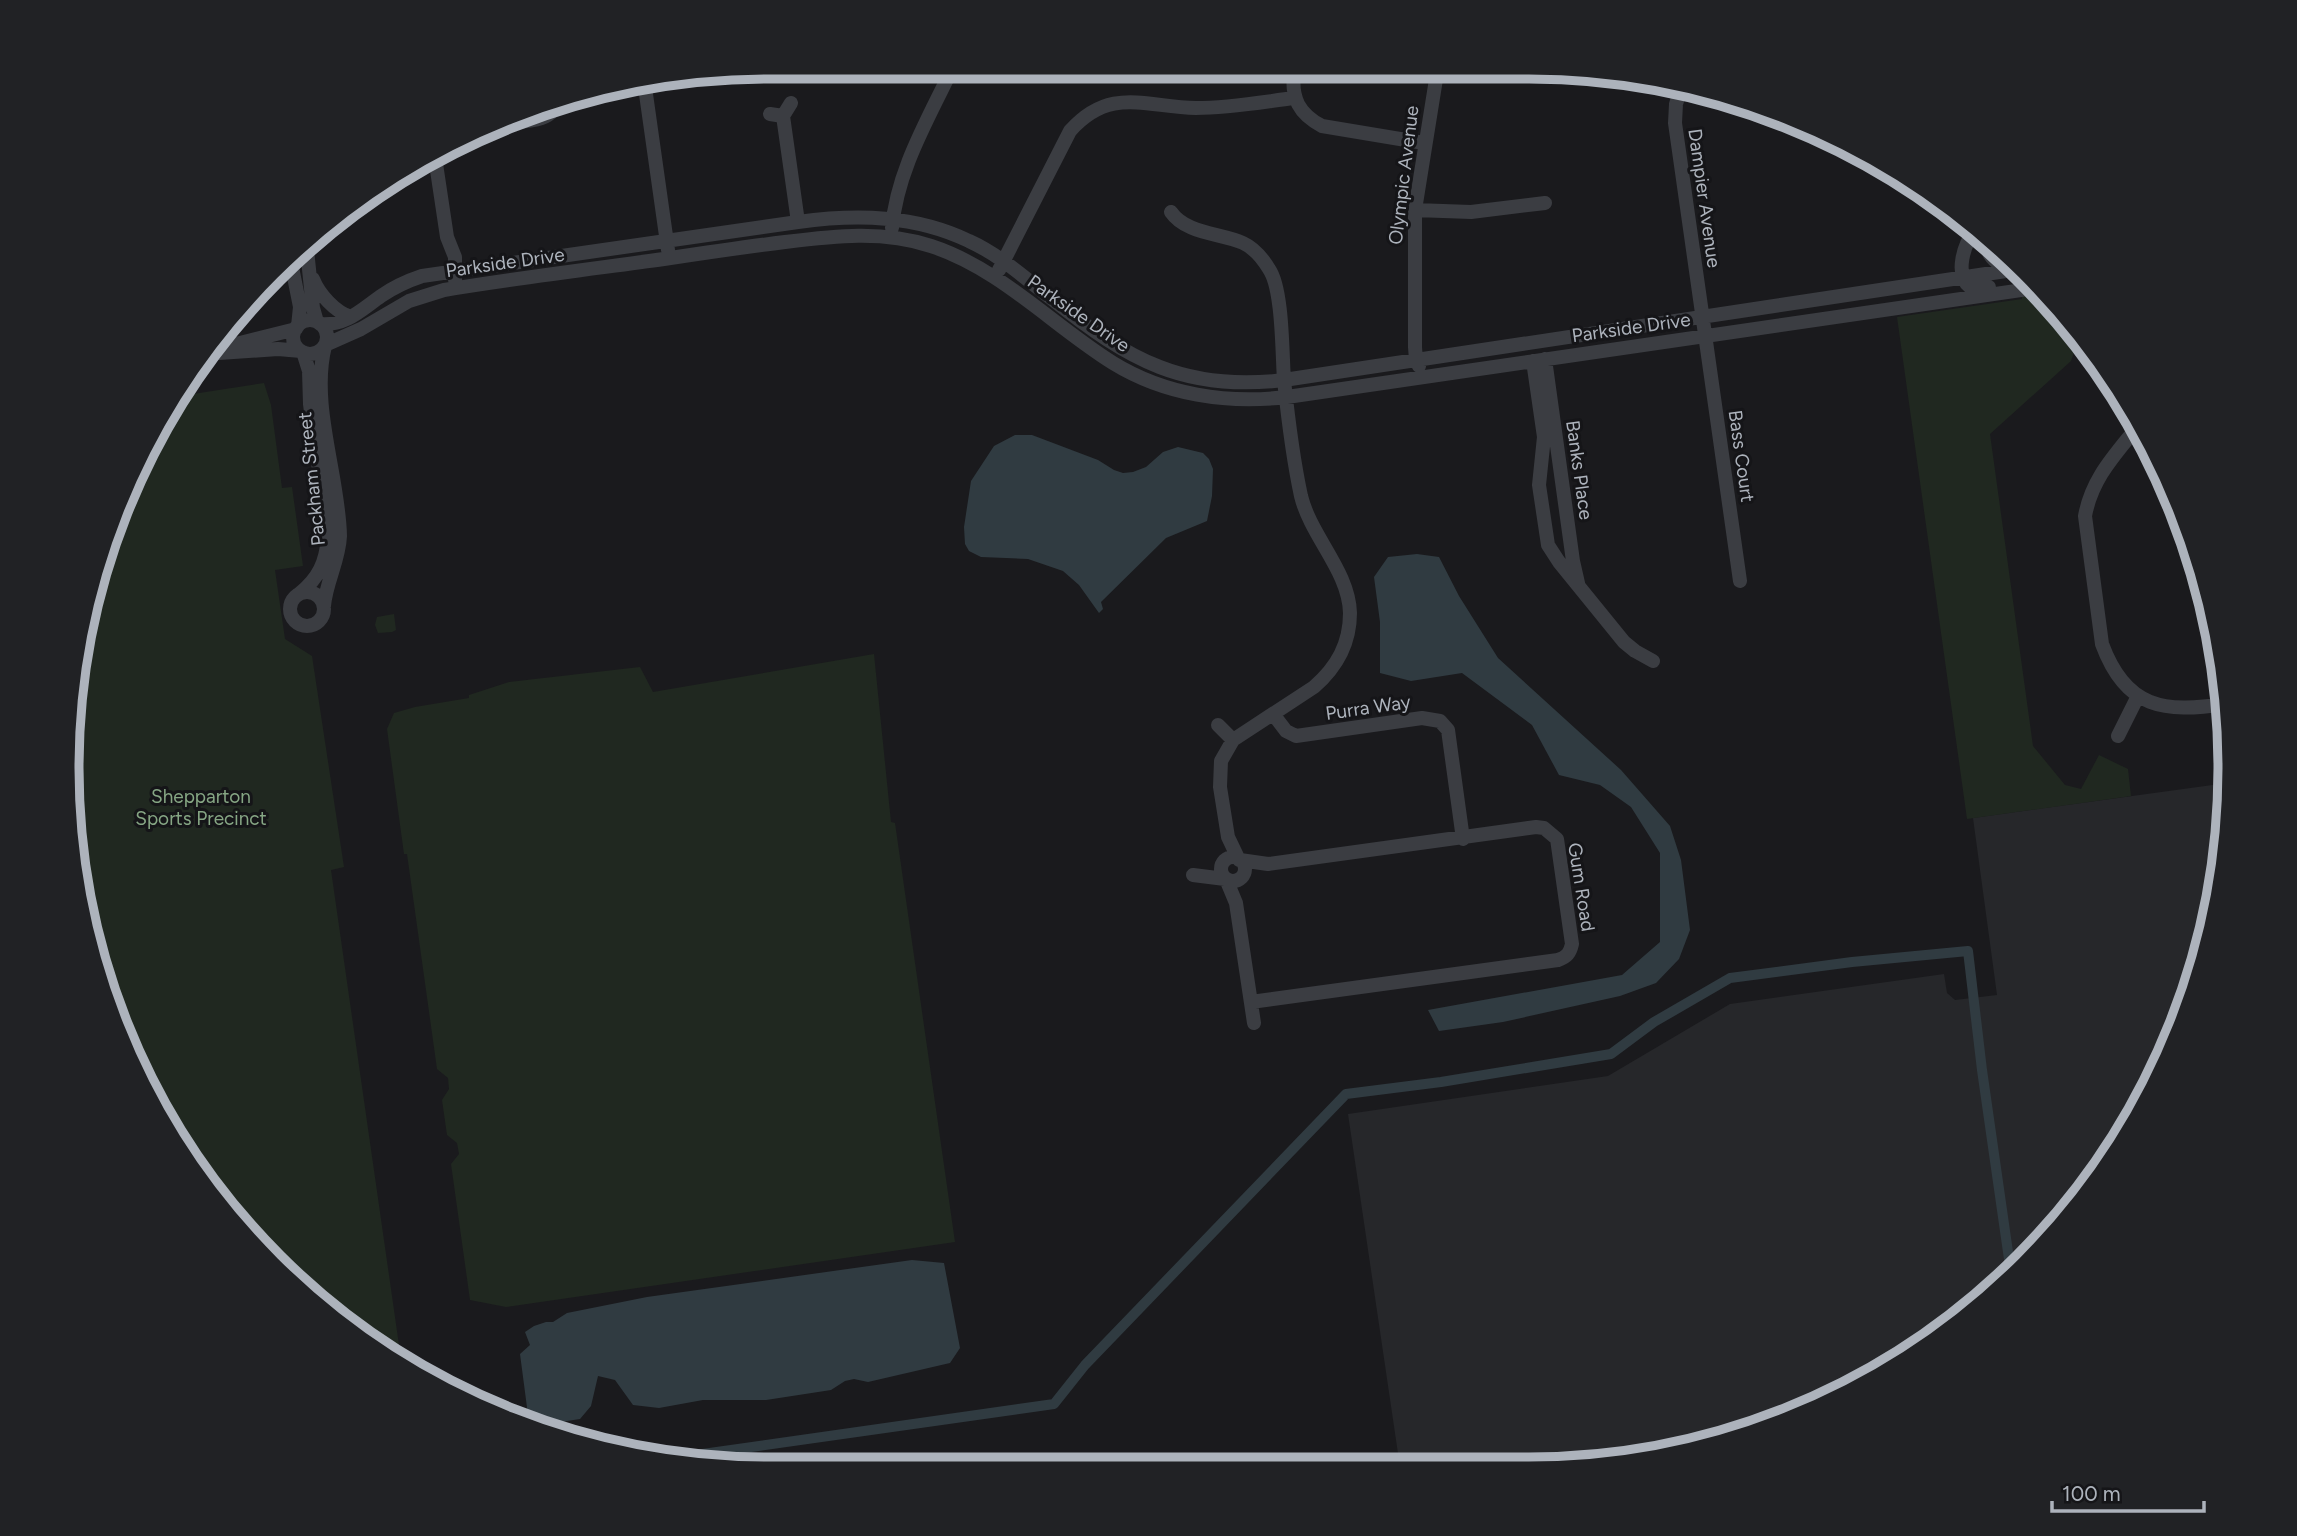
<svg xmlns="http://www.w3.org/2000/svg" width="2297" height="1536" font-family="Figtree,sans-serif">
  <rect width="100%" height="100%" fill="#1a1a1d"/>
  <path fill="#26272a" d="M2227 783 2224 860 2193 994 2136 1119 2056 1231 1956 1325 1839 1397 1710 1446 1574 1468 1400 1467 1348 1114 1608 1076 1730 1004 1944 974 1947 993 1955 1000 1997 995 1973 818Z"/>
  <path fill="#202820" d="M2016 267 2088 345 2076 347 2071 361 1990 434 2033 746 2065 785 2081 789 2099 755 2128 769 2131 796 1967 819 1897 317 2022 299Z
    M264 383 271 405 282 488 292 487 303 566 275 570 285 639 312 656 344 867 331 870 401 1359 305 1295 240 1230 161 1119 90 949 68 814V722L90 587 120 500 180 396Z
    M394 614 396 630 392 632 378 633 375 625 377 617Z
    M874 654 891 822 895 823 955 1242 506 1307 470 1300 451 1164 459 1154 457 1143 447 1135 442 1100 449 1089 448 1078 437 1069 407 854H404L387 729 394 713 415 707 469 698V695L509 682 640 667 653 692Z"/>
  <path fill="#303b41" d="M1015 435H1032L1098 460 1114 470 1123 473 1133 472 1146 467 1163 452 1178 447 1203 453 1209 459 1213 469 1212 496 1207 521 1166 538 1101 602 1103 609 1099 613 1079 585 1063 571 1028 559 981 557 969 551 965 544 964 527 971 481 994 446Z
    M1417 554 1439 557 1459 596 1498 658 1621 770 1670 826 1681 860 1690 930 1679 959 1656 983 1620 996 1503 1022 1439 1031 1428 1010 1622 975 1660 942V853L1631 807 1600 785 1559 775 1532 725 1462 673 1411 681 1380 673V622L1374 577 1388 557Z
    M912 1260 944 1263 960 1348 950 1363 868 1382 854 1379 845 1381 831 1390 766 1400H703L659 1408 633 1405 615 1380 598 1376 591 1406 580 1419 535 1426 528 1415 520 1354 530 1345 525 1332 534 1326 546 1322H553L567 1313 647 1297Z"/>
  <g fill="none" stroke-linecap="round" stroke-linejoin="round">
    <path stroke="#303b41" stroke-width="10" d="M660 1460 1054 1404 1085 1365 1346 1094 1441 1082 1611 1054 1654 1022 1730 978 1852 962 1968 951 1982 1070 2011 1273"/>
    <path stroke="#3b3d42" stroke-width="14" d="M1294 73C1291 98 1299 114 1322 126L1424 143
      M644 80 668 250
      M1682 85 1676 104 1675 123 1740 581
      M770 114 783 116 791 103
      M783 116 798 222
      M503 123C521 121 555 124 557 100
      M435 157 447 237 455 257V280
      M1415 210 1471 212 1545 203
      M1171 212C1186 234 1221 233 1243 243 1254 248 1263 259 1269 269 1283 289 1282 354 1284 380 1288 418 1293 459 1301 496 1311 537 1349 571 1350 613 1350 644 1337 667 1314 687L1233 740 1221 761 1220 787 1228 837 1239 860
      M892 228C897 172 926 123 950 73
      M1975 230C1964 244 1954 274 1970 287H1989
      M1984 236C1986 254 1994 265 2012 269
      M306 240 313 308 317 322
      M290 257 300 307 298 326
      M999 270 1070 131C1110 86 1145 107 1196 108 1229 108 1262 102 1294 98
      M313 279C319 294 335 312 351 317
      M293 337a17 17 0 1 1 34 0a17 17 0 1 1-34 0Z
      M320 324C346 326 361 310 381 296 394 287 407 281 422 276L798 222C857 214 915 215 969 241 1000 255 1026 279 1052 299 1128 360 1185 392 1284 380L2019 269
      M325 345 361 329 409 301 444 290C517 278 591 269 664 259 704 253 744 247 785 242 834 236 883 230 931 246 1001 269 1052 325 1113 363 1165 395 1227 404 1287 397L2036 288
      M228 346 296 329
      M204 354 278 349 301 351
      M1545 359 1573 561 1578 583
      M1533 361 1544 437 1539 485 1548 545 1559 562 1624 642 1635 651 1653 661
      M1419 366 1416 360 1415 347V210L1437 73
      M2138 426C2115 455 2092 478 2085 516L2102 644C2126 709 2164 713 2226 704
      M290 609a17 17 0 1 1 34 0a17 17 0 1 1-34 0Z
      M299 594C319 578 326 562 328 537L310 404 309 371 303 352
      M324 606C326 582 339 561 340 536 339 476 310 405 325 346
      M1273 714 1286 731 1296 736 1422 718 1440 721 1448 730 1463 839
      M1218 725 1233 740
      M2118 736 2138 696
      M1221 869a12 12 0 1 1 24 0a12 12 0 1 1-24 0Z
      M1240 860 1268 864 1536 827 1544 828 1557 839 1572 944C1570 953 1567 957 1558 960L1251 1002
      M1193 875 1225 879
      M1226 879 1236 903 1254 1023"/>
  </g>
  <g text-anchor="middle" stroke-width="6" stroke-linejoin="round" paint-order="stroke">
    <g font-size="19" fill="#adb3bc" stroke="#151518">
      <text transform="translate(1403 175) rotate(-83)" y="7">Olympic Avenue</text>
      <text transform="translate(1705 198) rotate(82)" y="7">Dampier Avenue</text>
      <text transform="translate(505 262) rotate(-8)" y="7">Parkside Drive</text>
      <text transform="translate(1079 313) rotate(35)" y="7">Parkside Drive</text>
      <text transform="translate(1631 327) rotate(-8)" y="7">Parkside Drive</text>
      <text transform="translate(1742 456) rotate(82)" y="7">Bass Court</text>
      <text transform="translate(1580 470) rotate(82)" y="7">Banks Place</text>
      <text transform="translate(311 479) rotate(-96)" y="7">Packham Street</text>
      <text transform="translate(1368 707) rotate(-8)" y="7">Purra Way</text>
      <text transform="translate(1582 887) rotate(81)" y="7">Gum Road</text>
    </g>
    <g font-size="19" fill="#86a684" stroke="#151518">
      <text x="201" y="803">Shepparton<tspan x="201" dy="22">Sports Precinct</tspan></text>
    </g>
  </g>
  <path d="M0 0H2297V1536H0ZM768 79H1529A689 689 0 0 1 2218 768V768A689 689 0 0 1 1529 1457H768A689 689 0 0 1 79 768V768A689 689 0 0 1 768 79Z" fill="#212225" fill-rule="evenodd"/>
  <path fill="none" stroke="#adb3bc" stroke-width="9" d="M768 79H1529A689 689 0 0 1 2218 768V768A689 689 0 0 1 1529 1457H768A689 689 0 0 1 79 768V768A689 689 0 0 1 768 79Z"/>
  <path d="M2052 1501v10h152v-10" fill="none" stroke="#adb3bc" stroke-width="3.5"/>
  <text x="2062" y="1501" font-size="21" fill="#adb3bc" stroke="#151518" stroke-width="5" paint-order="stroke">100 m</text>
</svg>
